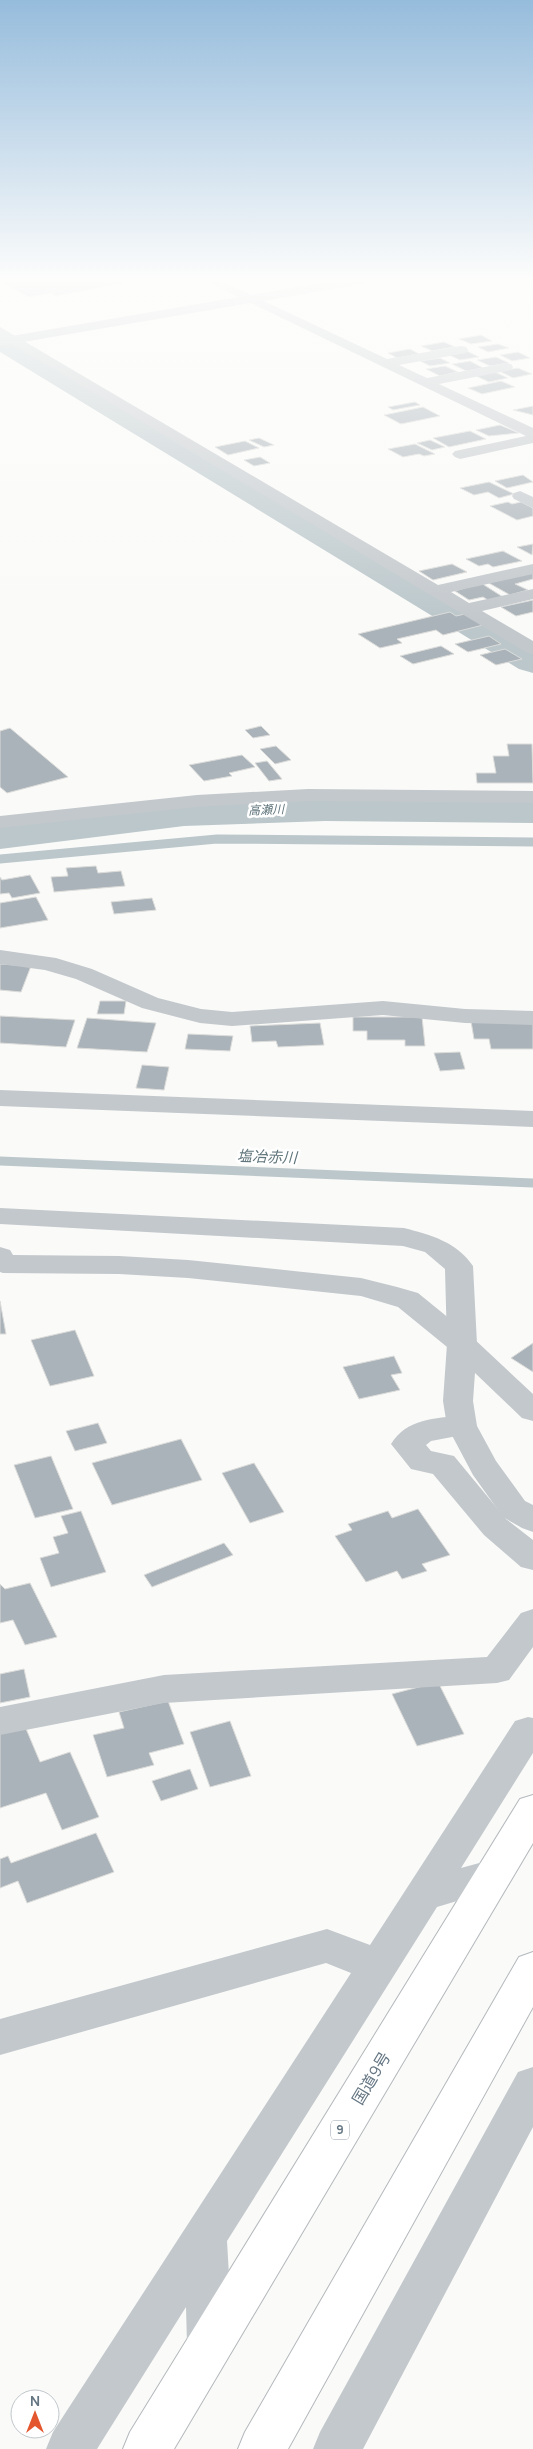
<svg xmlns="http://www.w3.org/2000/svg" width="533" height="2449" font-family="Manrope,'Noto Sans JP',sans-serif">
  <rect width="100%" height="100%" fill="#fafaf8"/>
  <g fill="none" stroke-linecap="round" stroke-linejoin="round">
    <path stroke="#bbc7cb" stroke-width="9" d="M0 859 217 839 533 842
      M0 1161 533 1183"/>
    <path fill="#bbc7cb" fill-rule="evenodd" d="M0 331 10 334 533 644V673L519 669 0 352Z
      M325 795 533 797V823L325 821 184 826 0 849V821L184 800Z"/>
  </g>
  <path fill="#aab3b9" stroke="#dcdcda" d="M0 279H148L55 296 51 293 29 297 0 282Z
    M481 335 492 341 471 344 459 339Z
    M444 342 455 347 432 351 421 346Z
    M498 344 509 348 488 352 478 347Z
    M410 349 419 354 397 358 388 353Z
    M467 351 479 357 460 360 449 355Z
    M518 352 530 358 512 361 500 355Z
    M496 357 509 363 490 366 477 360Z
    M440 358 450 363 430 366 420 361Z
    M470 361 483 368 466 371 452 364Z
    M445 366 458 372 440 376 426 369Z
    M518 368 532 374 513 378 499 371Z
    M495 372 508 378 489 382 476 376Z
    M501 381 515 387 482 394 468 388Z
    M415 402 420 405 393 410 388 407Z
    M533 406V415L513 410Z
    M423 407 440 416 401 424 384 415Z
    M500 425 519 433 489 436 476 430Z
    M470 431 486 439 449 447 433 438Z
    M259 438 274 445 264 447 249 440Z
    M430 440 445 447 432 450 417 443Z
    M245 441 259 448 228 455 215 447Z
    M415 444 435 454 424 456 419 454 403 457 388 449Z
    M260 457 270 463 254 466 244 460Z
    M523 475 533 482 507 488 495 481Z
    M489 482 514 494 499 498 488 492 474 495 460 488Z
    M508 502 512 504 521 502 533 508V516L517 520 490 506Z
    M533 544 532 555 517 547Z
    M503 551 522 561 493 567 488 564 479 566 466 559Z
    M452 564 467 572 433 580 419 571Z
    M533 571V579L515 584 528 590 510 595 487 582Z
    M481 583 503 597 488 600 483 597 469 600 455 591Z
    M533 600V612L516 616 501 607Z
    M450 612 456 616 465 614 483 625 443 635 436 630 397 639 402 643 380 648 358 634Z
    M489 636 501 644 468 652 455 644Z
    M441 646 454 654 413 664 400 656Z
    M505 649 522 659 496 665 480 655Z
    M261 726 270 735 253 738 245 730Z
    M10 728 68 777 7 793 0 787V731Z
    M507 744H532L533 783H477L476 773H496L493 756H509Z
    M276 746 291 760 275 764 260 749Z
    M242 755 255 767 229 773 232 776 204 781 189 765Z
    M267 761 282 779 269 781 255 763Z
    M96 866 98 873 121 871 125 886 54 892 51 877 68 876 66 868Z
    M30 875 40 893 12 898 9 893 0 894V877L2 880Z
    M36 897 48 920 0 928V903Z
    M152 898 156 910 114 914 111 902Z
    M0 964 31 966 21 992 0 990Z
    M100 1001H126L124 1014H97Z
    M0 1016 75 1020 66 1047 0 1043Z
    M353 1017H422L425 1046H405V1040H367V1031H353Z
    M87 1018 156 1023 147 1052 77 1048Z
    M533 1020V1049H491L489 1039H474L471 1021Z
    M320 1023 324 1045 278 1047 276 1041 252 1042 250 1026Z
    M188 1034 233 1036 230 1051 185 1049Z
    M460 1052 465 1069 440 1071 434 1053Z
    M142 1065 169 1067 164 1090 136 1088Z
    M0 1301 6 1334H0Z
    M75 1330 94 1376 50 1386 31 1340Z
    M533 1343V1372L511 1358Z
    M394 1356 402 1373 391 1375 400 1390 359 1399 343 1367Z
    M98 1423 107 1443 75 1451 66 1431Z
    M181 1439 202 1480 112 1505 92 1463Z
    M51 1456 73 1509 35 1518 14 1465Z
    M254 1463 284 1512 250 1523 222 1473Z
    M418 1509 450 1555 422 1564 427 1571 402 1579 397 1571 366 1582 335 1536 352 1530 348 1524 388 1511 392 1518Z
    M81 1511 106 1572 51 1587 40 1558 59 1553 53 1537 68 1533 61 1516Z
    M224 1543 233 1555 152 1587 144 1575Z
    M30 1583 57 1637 25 1645 13 1620 0 1623V1584L5 1589Z
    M24 1669 30 1697 0 1703V1674Z
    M438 1682 464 1734 417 1746 392 1694Z
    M168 1701 184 1744 149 1753 154 1765 107 1777 93 1735 124 1728 119 1712Z
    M230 1721 251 1776 210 1787 190 1732Z
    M24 1724 40 1762 70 1752 99 1817 62 1830 46 1793 0 1808V1731Z
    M190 1769 198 1789 161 1801 152 1781Z
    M96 1833 114 1872 27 1903 18 1881 0 1888V1859L8 1856 11 1863Z"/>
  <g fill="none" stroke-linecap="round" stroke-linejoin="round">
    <g stroke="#b4b9bd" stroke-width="2">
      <path id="trunk" d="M533 1795V1843L174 2449H123L130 2432 520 1799Z
        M533 1952V2007L288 2449H238L245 2432 519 1957Z"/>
    </g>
    <path fill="#c3c8cc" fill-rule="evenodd" d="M201 279H217L387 359 461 346 466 347 468 350 466 353 399 365 427 378 506 363 511 364 513 367 511 370 439 384 533 428V443L460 459 455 457 452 454 455 451 526 436Z
      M0 327 438 585 533 564V574L451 592 469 603 533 589V599L482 611 533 641V654L527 653 0 337Z
      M520 491 533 497V508L514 499 512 496 514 493Z
      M0 950 56 958 92 969 158 998 201 1009 232 1012 383 1001 465 1009 533 1011V1025L465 1023 383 1015 232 1026 200 1023 142 1008 76 979 45 970 0 964Z
      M0 1090 533 1111V1127L0 1106Z
      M0 1247 10 1250 13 1255 119 1256 188 1260 361 1278 397 1287 418 1293 472 1337 533 1394V1421L522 1418 452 1351 398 1307 361 1296 188 1278 119 1274 3 1273 0 1272Z
      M462 1415 473 1419 477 1426 473 1433 431 1441 426 1445 431 1451 454 1456 506 1519 533 1540V1570L521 1567 484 1535 433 1474 411 1469 391 1444C407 1418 435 1419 462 1415Z
      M533 1609V1647L509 1680 497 1683 164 1703 0 1735V1707L164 1675 487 1657 521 1613Z
      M528 1717 533 1718V1753L461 1868 494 1859 507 1864 513 1875 507 1886 437 1907 227 2241 233 2344 226 2360 210 2367 194 2360 187 2344 186 2307 97 2449H46L53 2432 351 1973 326 1963 0 2055V2019L327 1929 370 1945 515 1721Z
      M533 2067V2127L363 2449H313L320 2432 518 2072Z"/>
    <path fill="#c3c8cc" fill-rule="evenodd" d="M344 279H373L367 283 0 346V338Z
      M308 789 533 791V803L308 801 197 807 0 828V816L197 795Z
      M0 1208 404 1228C431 1235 457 1242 473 1266L477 1344 473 1401 477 1426 496 1461 525 1501 533 1505V1532L522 1528 503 1517 473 1475 447 1426 443 1401 447 1344 445 1269 425 1252 403 1246 0 1224Z"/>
    <use href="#trunk" fill="#fff" fill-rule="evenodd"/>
  </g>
  <linearGradient id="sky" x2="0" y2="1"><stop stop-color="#96bcdc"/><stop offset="0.45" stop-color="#fdfdfc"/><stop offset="1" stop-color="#fdfdfc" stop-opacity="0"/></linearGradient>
  <rect width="533" height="622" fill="url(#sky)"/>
  <g text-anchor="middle" stroke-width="5" stroke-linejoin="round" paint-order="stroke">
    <g font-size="12" font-style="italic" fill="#60757c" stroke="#fff">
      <text transform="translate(266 810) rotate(-2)" y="4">高瀬川</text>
    </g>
    <rect fill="#fff" stroke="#939fa8" stroke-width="1" x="331" y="2120.5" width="18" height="19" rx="4"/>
    <g font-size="12" font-weight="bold" fill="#657683">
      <text x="340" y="2134">9</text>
    </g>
    <g font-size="15" font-style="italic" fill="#60757c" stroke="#fff">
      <text transform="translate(267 1157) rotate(2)" y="5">塩冶赤川</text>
    </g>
    <g font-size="16" fill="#657683" stroke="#fff">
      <text transform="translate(371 2078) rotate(-59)" y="6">国道9号</text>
    </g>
  </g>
  <g transform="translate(35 2414)"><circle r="24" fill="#ffffff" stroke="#c1c8cd"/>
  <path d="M0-4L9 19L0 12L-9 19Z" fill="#e4572e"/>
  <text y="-8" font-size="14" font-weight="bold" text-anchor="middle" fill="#657683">N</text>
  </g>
</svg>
